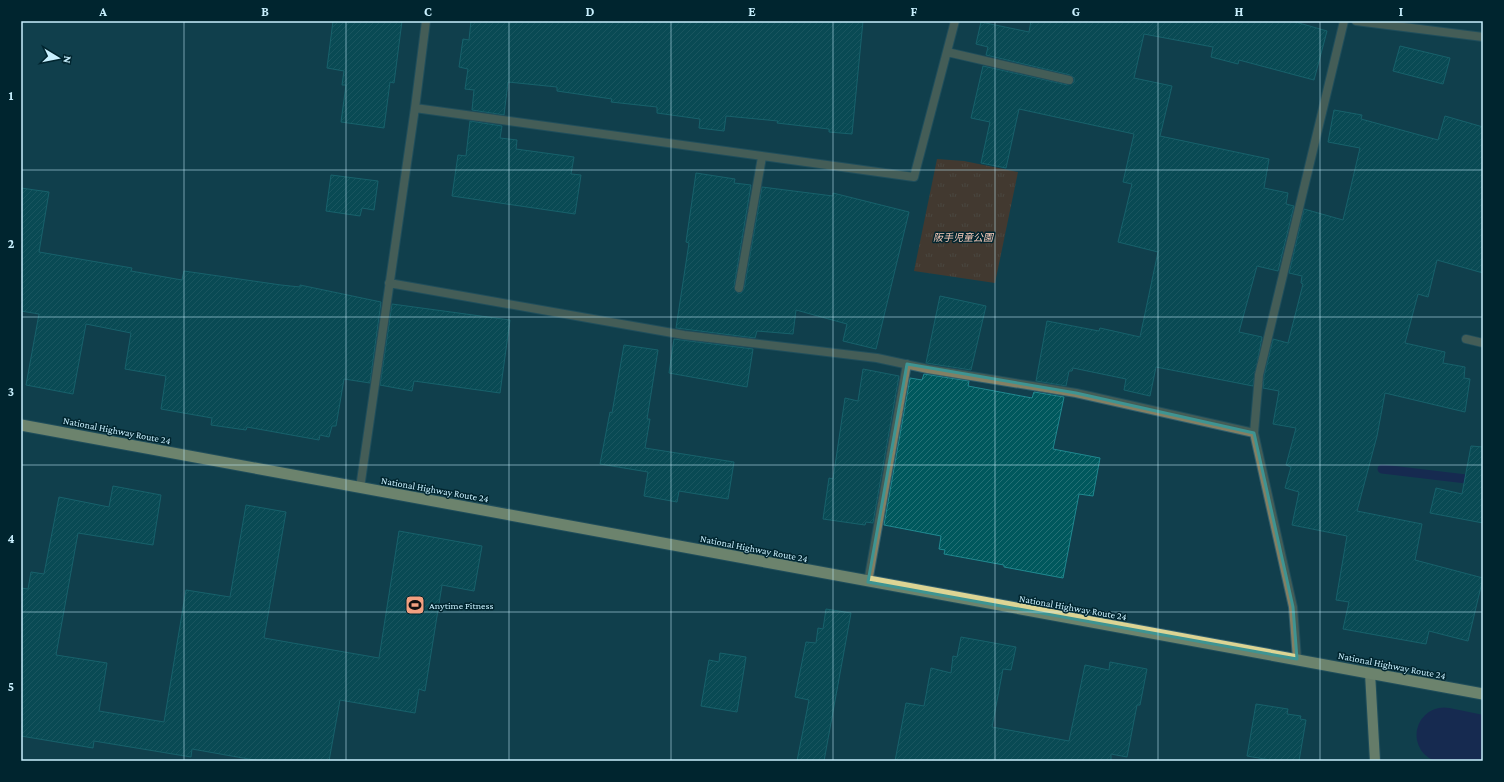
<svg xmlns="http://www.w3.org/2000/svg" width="1504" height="782" font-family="'Crimson Pro','Noto Sans JP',serif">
  <defs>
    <pattern id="park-tufts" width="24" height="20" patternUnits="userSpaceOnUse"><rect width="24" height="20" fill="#7e320e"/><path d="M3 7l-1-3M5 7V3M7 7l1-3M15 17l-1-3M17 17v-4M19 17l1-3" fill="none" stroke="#8f5032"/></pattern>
    <pattern id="building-hatch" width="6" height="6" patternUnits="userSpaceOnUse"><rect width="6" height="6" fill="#00585d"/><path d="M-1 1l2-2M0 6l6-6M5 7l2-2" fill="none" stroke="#247075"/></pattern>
  </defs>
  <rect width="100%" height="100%" fill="#113f4d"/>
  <path fill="url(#park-tufts)" d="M937 159 964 161 1018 172 995 283 914 271Z"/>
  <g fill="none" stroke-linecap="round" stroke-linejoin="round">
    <path stroke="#1d1156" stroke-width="9" d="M1382 469 1483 481"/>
    <path stroke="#1d1156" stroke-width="55" d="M1444 735 1483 743"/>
  </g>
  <path fill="url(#building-hatch)" stroke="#208990" d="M333 21H402L394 83 390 82 384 128 341 122 346 85H342L344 71 327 68Z
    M471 21H863L852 134 829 132V129L777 123 778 121 726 116 724 131 699 128 700 119 657 113V107L611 102 612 99 557 91V87L508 82 504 115 472 110 474 90 465 89 468 69 459 67 463 39 469 40Z
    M1031 21H1292L1327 31 1314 80 1239 60 1238 64 1211 57 1213 47 1144 34 1134 78 1172 86 1160 136 1269 159 1264 188 1288 193 1286 204 1294 206 1278 271 1257 266 1239 332 1262 337 1253 386 1156 367 1150 396 1124 390 1126 379 1073 368 1072 371H1069L1066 386 1036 381 1047 321 1099 331 1100 328 1140 337 1158 252 1118 242 1132 184 1123 182 1134 134 1019 109 1006 168 981 163 990 122 971 118 983 66 1068 85 1074 82V78L1070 75 986 55 988 47 976 44 981 22 1029 32Z
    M1400 46 1450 58 1443 84 1393 71Z
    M1334 110 1362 115 1361 119 1438 140 1445 116 1483 127V273L1437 260 1428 297 1418 294 1405 343 1445 352 1443 363 1465 367 1464 378 1470 379 1465 412 1385 393 1377 436 1357 511 1422 524 1415 560 1483 578 1468 641 1429 631 1426 644 1343 629 1349 602 1336 600 1347 536 1292 525 1299 492 1285 488 1291 467 1286 465 1296 428 1273 424 1279 391 1263 388 1264 376 1273 339 1288 343 1303 284 1301 283 1302 276 1289 273 1304 209 1343 220 1360 148 1328 142Z
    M470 121 502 126 500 138 517 140 516 149 574 157 571 174 581 175 575 214 452 196 458 155 466 156Z
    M696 173 735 179 734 183 751 185 734 287 738 293H741L744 289 762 187 833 196V193L909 212 876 349 843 341 847 324 796 310 793 334 757 331 755 338 676 328 689 243 686 242Z
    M331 175 378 181 374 210 362 208 360 216 326 211Z
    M21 188 49 192 39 252 132 268 131 271 182 280 184 271 281 285 300 287V285L381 302 370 383 344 379 336 426H332L329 437 320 435 319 440 247 427 246 430 211 425 212 418 161 409 166 376 125 369 131 333 86 324 73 394 26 385 39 314 21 311Z
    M940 296 986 306 971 370 926 363Z
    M392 304 510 320 500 393 414 381 412 391 380 385Z
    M674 339 753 349 747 387 669 373Z
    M624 345 658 350 647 419H650L645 448 734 462 728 499 679 491 677 502 644 496 648 472 600 464 610 412 612 413Z
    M863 369 899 376 873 523 866 522 865 525 823 519 829 478 833 479 845 398 858 401Z
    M924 374 969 381 968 386 1032 398 1034 392 1064 397 1053 449 1100 458 1093 496 1079 494 1063 578 1004 567V565L944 554 945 550 939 549 941 536 884 525 910 378 922 380Z
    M1471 446 1483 447V523L1430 513 1436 488 1462 494Z
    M113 486 161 495 153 545 78 533 56 655 107 663 99 711 164 722 186 590 230 597 246 505 286 512 264 638 379 658 399 531 482 546 474 591 442 585 425 691 419 689 415 713 340 700 329 761H260L192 749 191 757 94 741 93 748 21 736V588L28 589 31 572 44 574 59 497 109 507Z
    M826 609 851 613 824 761H797L809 700 795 697 806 642 816 643 818 628 823 629Z
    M961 637 1016 647 1011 670 1003 669 992 727 1069 741 1085 665 1109 670 1110 662 1147 669 1140 705H1137L1127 757 1111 754V761H895L906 703 924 706 931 668 951 673 953 656 957 657Z
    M720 653 746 657 737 712 701 706 709 660 719 662Z
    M1256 704 1288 709 1287 714 1301 716 1300 719 1306 720 1299 761H1276L1247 756Z"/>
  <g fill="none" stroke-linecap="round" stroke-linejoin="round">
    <g stroke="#325f6d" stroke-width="10">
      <path id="minor" d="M1356 21 1483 37
        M947 52 1069 80
        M415 108 426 21
        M389 283 684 335 877 358 928 369 1076 393 1254 433
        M739 288 762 157
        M1466 339 1483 343
        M360 488 415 108 914 177 955 21
        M868 582 907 364
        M1297 659 1293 607 1254 433 1259 375 1344 21"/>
    </g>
    <g stroke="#325f6d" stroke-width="12">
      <path id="primary" d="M1370 673 1375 761"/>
    </g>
    <g stroke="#325f6d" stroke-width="13">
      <path id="trunk" d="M21 425 1483 694"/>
    </g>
    <use href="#minor" stroke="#838064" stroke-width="8"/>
    <use href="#primary" stroke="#cdc68c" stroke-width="10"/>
    <use href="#trunk" stroke="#dcd494" stroke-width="11"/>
  </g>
  <path d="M0 0H1504V782H0ZM907 364 1076 393 1254 433 1293 607 1297 659 868 582Z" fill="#113f4d" fill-opacity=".55" fill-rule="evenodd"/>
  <path fill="none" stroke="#3e9492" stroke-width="3" stroke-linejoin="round" d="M907 364 1076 393 1254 433 1293 607 1297 659 868 582Z"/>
  <path fill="none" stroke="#c9f0fe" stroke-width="1" stroke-opacity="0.55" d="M184 21V761M346 21V761M509 21V761M671 21V761M833 21V761M995 21V761M1158 21V761M1320 21V761M21 170H1483M21 317H1483M21 465H1483M21 612H1483"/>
  <defs>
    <g id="stadium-square" transform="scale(1)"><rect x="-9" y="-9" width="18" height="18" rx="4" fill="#f2a080" stroke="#00252f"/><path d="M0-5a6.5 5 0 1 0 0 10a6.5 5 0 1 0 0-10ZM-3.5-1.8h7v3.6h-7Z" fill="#111"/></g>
  </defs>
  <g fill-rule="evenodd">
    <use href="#stadium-square" x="415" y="605"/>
  </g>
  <g text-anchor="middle" stroke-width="3" stroke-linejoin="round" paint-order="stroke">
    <g font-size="10" font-style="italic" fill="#fdcebc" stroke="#00252f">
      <text x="963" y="241">阪手児童公園</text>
    </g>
    <g font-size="10" fill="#c9f0fe" stroke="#00252f">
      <text transform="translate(117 430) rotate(11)" y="4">National Highway Route 24</text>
      <text transform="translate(435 489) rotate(10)" y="4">National Highway Route 24</text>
      <text transform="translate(754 548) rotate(11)" y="4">National Highway Route 24</text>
      <text transform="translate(1073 607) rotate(10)" y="4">National Highway Route 24</text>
      <text transform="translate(1392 665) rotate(11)" y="4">National Highway Route 24</text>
    </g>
    <g font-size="10" fill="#c9f0fe" stroke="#00252f" text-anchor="start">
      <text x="429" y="609">Anytime Fitness</text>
    </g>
  </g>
  <rect width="1504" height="782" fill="none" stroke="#00252f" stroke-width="44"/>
  <g transform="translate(58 58) rotate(100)" stroke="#00252f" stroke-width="3" paint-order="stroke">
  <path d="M0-3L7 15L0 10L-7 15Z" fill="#c9f0fe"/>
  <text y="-6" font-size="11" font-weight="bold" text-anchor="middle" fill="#c9f0fe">N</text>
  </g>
  <rect x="22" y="22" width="1460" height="738" fill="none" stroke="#c9f0fe" stroke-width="1.5"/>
  <g font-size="13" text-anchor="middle" font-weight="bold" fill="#c9f0fe">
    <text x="103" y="16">A</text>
    <text x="265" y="16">B</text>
    <text x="428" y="16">C</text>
    <text x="590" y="16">D</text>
    <text x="752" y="16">E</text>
    <text x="914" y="16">F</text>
    <text x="1076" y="16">G</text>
    <text x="1239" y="16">H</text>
    <text x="1401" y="16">I</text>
    <text x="11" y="100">1</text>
    <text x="11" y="248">2</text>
    <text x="11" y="396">3</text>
    <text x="11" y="543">4</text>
    <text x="11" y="691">5</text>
  </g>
</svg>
